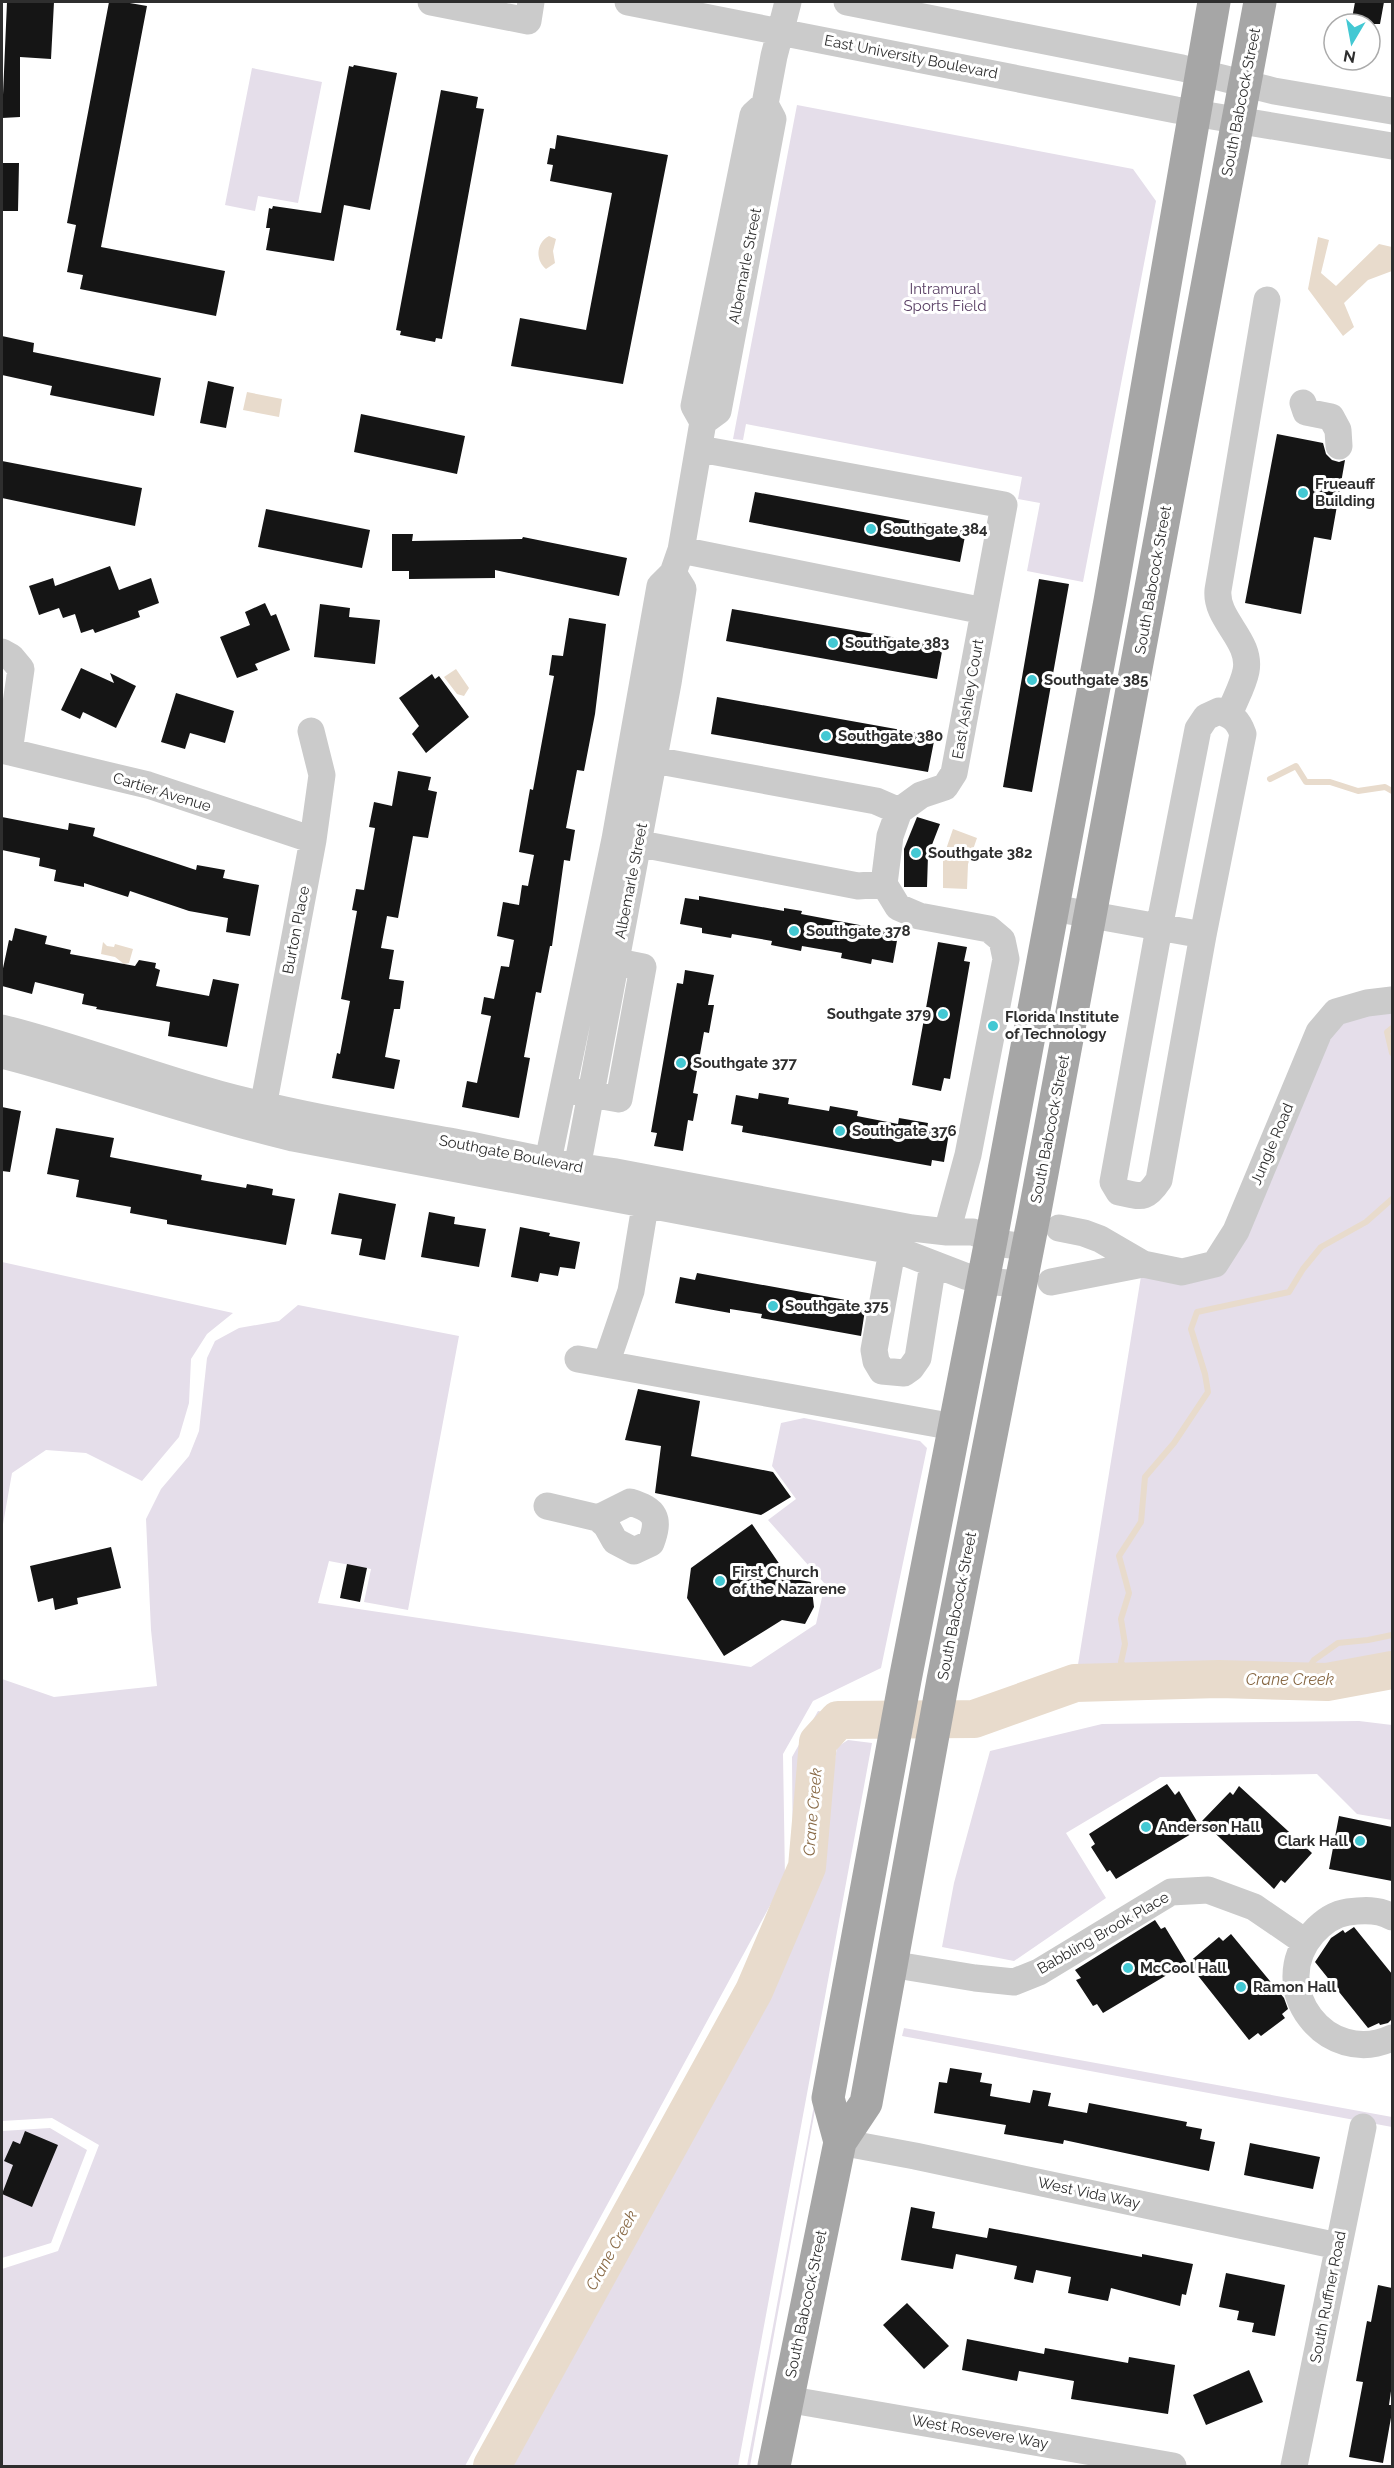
<svg xmlns="http://www.w3.org/2000/svg" width="1394" height="2468" font-family="Raleway,sans-serif">
  <rect width="100%" height="100%" fill="#fff"/>
  <path fill="#e5deea" d="M252 68 322 82 298 203 258 196 255 211 225 205Z
    M797 105 1133 169 1156 201 1083 582 1027 571 1040 503 1018 499 1022 477 746 424 743 440 733 439Z
    M1392 1000V1670L1327 1682 1219 1679 1075 1683 1143 1264H1215L1319 1032Z
    M2 1262 233 1313 207 1334 191 1359 189 1403 179 1437 142 1481 86 1453 46 1450 12 1473 2 1530Z
    M298 1305 459 1336 408 1610 364 1602 371 1569 329 1561 318 1603 751 1667 816 1624 825 1584 768 1520 796 1499 772 1466 781 1423 804 1418 920 1441 927 1448 881 1668 813 1701 783 1754 785 1878 465 2466H2V2269L58 2251 99 2145 52 2118 2 2121V1679L54 1697 157 1686 151 1630 146 1519 161 1489 189 1456 199 1431 207 1358 215 1341 239 1328 279 1321Z
    M818 1711 886 1721 750 2466H747L881 1745 880 1738 876 1733 846 1730 829 1743 807 1871 798 1884 747 2007 493 2466H476L793 1882 792 1757Z
    M1359 1721 1392 1725V1820L1357 1814 1317 1774 1160 1777 1066 1833 1106 1898 1014 1961 942 1947 954 1883 990 1751 1102 1724Z
    M848 1740 872 1743 738 2466H504L756 2012 806 1888 816 1875 837 1747Z
    M904 2028 1392 2117V2127L902 2036Z
    M50 2128 87 2150 51 2243 2 2258V2131Z"/>
  <path fill="#e8dbcc" d="M549 236 556 239 553 251 555 263 546 269C535 260 536 243 549 236Z
    M1318 237 1329 240 1321 273 1336 286 1379 244 1392 247V271L1368 280 1344 303 1354 327 1343 336 1308 289Z
    M247 392 282 399 279 417 243 410Z
    M456 669 469 688 464 696 457 694 444 677Z
    M953 829 977 838 968 864 967 889 943 888V858Z
    M103 942 107 946 114 947 115 944 133 949 129 963 124 964 115 957 101 954Z"/>
  <g fill="none" stroke-linecap="round" stroke-linejoin="round">
    <path stroke="#e8dbcc" stroke-width="6" d="M1270 779 1296 766 1306 782H1330L1358 791 1385 787 1392 791
      M1392 1028 1387 1032 1392 1053
      M1301 1680 1314 1660 1338 1643 1368 1640 1392 1635
      M1133 1681 1121 1662 1125 1644 1121 1619 1129 1593 1119 1556 1141 1522 1145 1477 1174 1443 1208 1392 1205 1374 1191 1329 1197 1312 1289 1292 1303 1269 1321 1247 1366 1222 1392 1199"/>
    <path stroke="#e8dbcc" stroke-width="38" d="M492 2466 754 1991 807 1867 818 1742 838 1720 974 1719 1075 1683 1219 1679 1327 1682 1392 1670"/>
  </g>
  <path fill="#151515" d="M7 2H54L51 59 20 57V117L2 118Z
    M109 2H124L147 6 101 247 225 271 216 316 80 289 83 275 67 272 76 225 67 223Z
    M1355 2H1384L1380 24H1351Z
    M354 65 397 73 370 210 344 205 334 261 266 250 270 228H266L269 208 272 209 273 206 321 213 349 66 353 67Z
    M441 90 478 97 476 108 484 109 442 339 436 338 435 342 400 335 401 331 396 330Z
    M557 135 668 155 623 384 511 366 520 318 586 330 612 193 550 181 553 165 547 164 550 148 555 149Z
    M2 163H19L18 211H2Z
    M2 336 34 343 33 352 161 378 154 416 50 395 52 386 2 375Z
    M208 381 234 387 226 428 200 423Z
    M361 414 465 436 457 474 354 452Z
    M1277 434 1323 443 1326 454 1332 460 1339 462 1345 460 1331 540 1314 537 1301 614 1245 603Z
    M2 461 142 488 135 526 2 498Z
    M755 492 966 531 960 562 749 522Z
    M266 509 370 530 362 568 258 547Z
    M392 534H413L412 541 522 539 523 537 627 558 619 596 495 570V578L409 579V571H392Z
    M110 566 119 590 151 578 159 603 138 611 140 617 95 633 93 629 81 633 75 614 63 618 59 608 39 615 29 586 53 578 55 586Z
    M1039 579 1069 584 1032 792 1003 787Z
    M265 603 271 616 276 614 290 650 255 664 258 670 237 678 220 637 250 625 245 612Z
    M320 604 350 608 349 617 380 620 375 664 314 657Z
    M732 609 943 646 937 679 726 641Z
    M569 618 606 624 595 714 584 771 577 770 566 828 575 830 570 861 564 860 552 946H550L541 993 536 992 524 1057 530 1058 519 1118 462 1107 467 1081 477 1083 491 1016 481 1014 484 997 494 999 501 966 509 967 514 940 497 936 503 902 519 905 522 885 528 886 534 855 519 852 530 789 533 790 554 676 549 675 552 655 563 656Z
    M81 668 114 683 110 673 136 686 116 728 83 712 80 719 61 710Z
    M432 674 435 679 439 676 469 717 426 753 412 734 419 726 399 698Z
    M176 693 234 711 225 743 190 733 185 749 161 742Z
    M717 697 935 736 928 772 711 734Z
    M398 771 431 777 428 790 437 792 428 838 413 836 398 918 387 916 381 948 394 950 389 979 404 981 400 1009H394L385 1057 400 1060 394 1089 332 1078 337 1053 340 1054 350 1001 341 999 357 911 352 910 356 889 364 890 375 828 369 827 374 802 392 806Z
    M2 817 68 830 69 823 95 828 93 836 196 870 197 865 225 870 223 878 259 885 250 936 226 932 228 918 189 911 130 891 128 897 84 883V887L54 881 56 870 39 866 40 858 2 850Z
    M917 817 940 824 928 855 927 887H904V849Z
    M699 896 784 911V908L802 911 801 914 886 930 885 933 898 935 893 963 872 959 871 964 841 958 842 953 802 946 801 951 771 945 772 941 732 934 731 938 702 933V928L680 924 685 898 699 900Z
    M15 928 47 936 45 944 71 950 70 954 135 966 139 960 156 963 155 968 160 970 156 986 209 996 213 979 239 984 227 1047 168 1036 170 1022 96 1009 97 1007 82 1004 84 994 35 982 32 994 2 986V973L9 940 12 941Z
    M938 942 967 947 964 961 970 962 950 1079 944 1078 941 1091 912 1085Z
    M685 970 714 975 708 1005H714L709 1033 704 1032 693 1093 698 1094 693 1121 688 1120 683 1151 654 1146 657 1133 651 1132 677 983 683 984Z
    M759 1093 789 1098 788 1104 829 1111 830 1106 858 1111 857 1116 898 1124 899 1118 928 1123 927 1129 949 1133 944 1162 932 1160 931 1166 742 1132 743 1126 731 1124 736 1095 758 1099Z
    M2 1107 21 1111 10 1172 2 1171Z
    M56 1128 114 1138 110 1157 202 1175 201 1180 246 1188 247 1184 273 1189 272 1195 295 1199 286 1245 167 1224V1220L130 1213 131 1207 76 1197 79 1180 47 1174Z
    M339 1193 396 1204 385 1260 359 1255 362 1239 331 1234Z
    M429 1212 455 1217 454 1224 486 1229 479 1267 421 1257Z
    M520 1227 550 1233 549 1236 580 1242 575 1269 560 1267 558 1276 540 1273 538 1282 511 1277Z
    M697 1273 857 1302 856 1308 865 1310 861 1336 761 1318 762 1314 730 1309V1313L675 1303 680 1277 695 1280Z
    M638 1389 700 1401 691 1456 773 1472 791 1497 761 1515 655 1493 661 1446 625 1440Z
    M752 1524 789 1578 811 1582 814 1607 805 1624 782 1620 724 1656 687 1598 691 1568Z
    M111 1547 121 1588 77 1598 78 1604 55 1610 53 1598 38 1602 30 1566Z
    M347 1564 367 1568 360 1602 340 1598Z
    M1167 1784 1175 1795 1179 1791 1201 1828 1116 1879 1110 1870 1107 1872 1091 1847 1095 1844 1089 1834Z
    M1239 1786 1312 1853 1285 1883 1281 1880 1274 1889 1202 1821 1230 1792 1233 1795Z
    M1339 1816 1392 1827V1881L1329 1869Z
    M1155 1920 1161 1929 1165 1927 1187 1963 1103 2013 1097 2004 1093 2006 1076 1980 1081 1978 1075 1970Z
    M1354 1927 1392 1974V2019L1388 2023 1380 2025 1379 2023 1368 2028 1315 1962 1331 1938 1343 1930 1345 1933Z
    M1231 1934 1284 1998 1288 2009 1282 2014 1285 2018 1261 2036 1258 2033 1249 2040 1188 1963 1219 1937 1223 1941Z
    M950 2068 982 2073 980 2082 992 2084 990 2096 1030 2103 1033 2090 1051 2093 1048 2106 1087 2113 1089 2103 1187 2122 1186 2126 1202 2129 1200 2139 1215 2142 1209 2171 1064 2140 1063 2144 1004 2134 1006 2125 934 2113 939 2082 947 2083Z
    M25 2131 58 2145 32 2207 2 2194 13 2165 4 2161 13 2141 20 2144Z
    M1250 2143 1320 2157 1313 2189 1244 2175Z
    M911 2207 935 2212 932 2228 987 2238 989 2228 1142 2257V2254L1193 2264 1186 2295 1182 2294 1180 2306 1111 2288 1108 2301 1068 2293 1071 2277 1036 2270 1033 2283 1014 2279 1017 2266 956 2254 953 2269 901 2260Z
    M1226 2273 1285 2285 1275 2336 1252 2332 1254 2323 1237 2320 1239 2311 1219 2307Z
    M1378 2285 1392 2288V2384L1389 2405H1392V2412L1383 2463 1349 2457 1363 2382 1356 2381 1367 2321 1371 2322Z
    M907 2303 949 2346 924 2369 883 2325Z
    M967 2339 1044 2354 1045 2348 1128 2363 1129 2357 1175 2365 1168 2414 1071 2399 1074 2381 1019 2371 1017 2381 962 2370Z
    M1249 2370 1263 2402 1206 2425 1193 2395Z"/>
  <g fill="none" stroke-linecap="round" stroke-linejoin="round">
    <path stroke="#cbcbcb" stroke-width="27" d="M431 2 528 21 531 2
      M628 2 1176 110 1392 146
      M847 2 1182 68 1274 91 1392 111
      M1303 403 1306 412 1331 417 1338 430 1339 446
      M703 422 718 411 773 119 765 104 774 56 788 2
      M681 550 984 611
      M2 652 11 657 21 669 9 752
      M1219 711C1233 716 1238 720 1243 734L1203 935 1159 1180C1145 1201 1141 1196 1119 1192L1113 1182 1159 928 1198 729 1206 717Z
      M1229 715C1234 701 1243 686 1246 671 1252 640 1215 620 1218 590L1267 300
      M2 750 148 785 313 840
      M654 760 876 801 899 811
      M615 839 858 886 884 884 890 836 899 811 921 795 945 787 954 773 1004 505 700 449
      M884 884 898 907 919 916 989 929 1002 940 1006 959 968 1155 947 1232
      M1053 908 1203 935
      M2 1028C75 1046 146 1074 219 1094 296 1115 376 1128 455 1142 509 1152 561 1166 616 1172L912 1228 947 1232H973L1003 1244 1027 1247
      M2 1055C100 1080 195 1115 293 1138L908 1254 965 1276 983 1281 1020 1284
      M574 1091 619 1099 643 967 598 958
      M260 1123 313 840 322 775 311 731
      M574 1184 668 683 683 589 673 573
      M543 1185 615 839 660 586 673 573 681 550 703 422 694 406 753 115 765 104
      M1059 1228 1084 1233 1100 1239 1143 1264 1182 1272 1215 1264 1236 1231 1319 1032 1336 1012 1367 1003 1392 1000
      M892 1251 874 1350 876 1361 882 1371 904 1373 911 1368 918 1358 933 1264
      M1051 1282 1143 1264
      M578 1359 954 1427
      M606 1364 631 1291 648 1188
      M547 1506 598 1518 606 1525 615 1541 634 1551 651 1543C660 1518 656 1510 630 1502L598 1518
      M1392 1917C1379 1909 1363 1910 1348 1912 1334 1914 1322 1923 1313 1933 1265 1988 1327 2068 1392 2038
      M890 1964 975 1978 1014 1982 1039 1972 1171 1892 1208 1890 1254 1907 1305 1942
      M840 2142 915 2156 1338 2246
      M786 2399 1173 2466
      M1294 2466 1363 2127"/>
    <path stroke="#a6a6a6" stroke-width="33" d="M840 2142 828 2098 905 1680 991 1240 1110 601 1214 2
      M774 2466 840 2142 866 2103 943 1680 1035 1211 1260 2"/>
  </g>
  <g fill="#43c8d3" stroke="#fff" stroke-width="2">
    <circle cx="1303" cy="493" r="6"/>
    <circle cx="871" cy="529" r="6"/>
    <circle cx="833" cy="643" r="6"/>
    <circle cx="1032" cy="680" r="6"/>
    <circle cx="826" cy="736" r="6"/>
    <circle cx="916" cy="853" r="6"/>
    <circle cx="794" cy="931" r="6"/>
    <circle cx="943" cy="1014" r="6"/>
    <circle cx="993" cy="1026" r="6"/>
    <circle cx="681" cy="1063" r="6"/>
    <circle cx="840" cy="1131" r="6"/>
    <circle cx="773" cy="1306" r="6"/>
    <circle cx="720" cy="1581" r="6"/>
    <circle cx="1146" cy="1827" r="6"/>
    <circle cx="1360" cy="1841" r="6"/>
    <circle cx="1128" cy="1968" r="6"/>
    <circle cx="1241" cy="1987" r="6"/>
  </g>
  <g text-anchor="middle" stroke-width="6" stroke-linejoin="round" paint-order="stroke">
    <g font-size="15" fill="#2e2e2e" stroke="#fff">
      <text transform="translate(911 57) rotate(11)" y="5">East University Boulevard</text>
      <text transform="translate(1241 102) rotate(-79)" y="5">South Babcock Street</text>
      <text transform="translate(745 266) rotate(-79)" y="5">Albemarle Street</text>
      <text transform="translate(1153 580) rotate(-80)" y="5">South Babcock Street</text>
      <text transform="translate(968 699) rotate(-80)" y="5">East Ashley Court</text>
      <text transform="translate(162 792) rotate(17)" y="5">Cartier Avenue</text>
      <text transform="translate(631 881) rotate(-79)" y="5">Albemarle Street</text>
      <text transform="translate(296 930) rotate(-79)" y="5">Burton Place</text>
      <text transform="translate(1050 1129) rotate(-79)" y="5">South Babcock Street</text>
      <text transform="translate(1272 1144) rotate(-67)" y="5">Jungle Road</text>
      <text transform="translate(511 1154) rotate(11)" y="5">Southgate Boulevard</text>
      <text transform="translate(957 1606) rotate(-79)" y="5">South Babcock Street</text>
      <text transform="translate(1103 1933) rotate(-30)" y="5">Babbling Brook Place</text>
      <text transform="translate(1089 2193) rotate(12)" y="5">West Vida Way</text>
      <text transform="translate(1328 2297) rotate(-79)" y="5">South Ruffner Road</text>
      <text transform="translate(806 2304) rotate(-78)" y="5">South Babcock Street</text>
      <text transform="translate(980 2432) rotate(10)" y="5">West Rosevere Way</text>
    </g>
    <g font-size="15" fill="#5a4065" stroke="#fff">
      <text x="945" y="294">Intramural<tspan x="945" dy="17">Sports Field</tspan></text>
    </g>
    <g font-size="15" font-weight="bold" fill="#2e2e2e" stroke="#fff" text-anchor="start">
      <text x="1315" y="489">Frueauff<tspan x="1315" dy="17">Building</tspan></text>
      <text x="883" y="534">Southgate 384</text>
      <text x="845" y="648">Southgate 383</text>
      <text x="1044" y="685">Southgate 385</text>
      <text x="838" y="741">Southgate 380</text>
      <text x="928" y="858">Southgate 382</text>
      <text x="806" y="936">Southgate 378</text>
      <text x="931" y="1019" text-anchor="end">Southgate 379</text>
      <text x="1005" y="1022">Florida Institute<tspan x="1005" dy="17">of Technology</tspan></text>
      <text x="693" y="1068">Southgate 377</text>
      <text x="852" y="1136">Southgate 376</text>
      <text x="785" y="1311">Southgate 375</text>
      <text x="732" y="1577">First Church<tspan x="732" dy="17">of the Nazarene</tspan></text>
      <text x="1158" y="1832">Anderson Hall</text>
      <text x="1348" y="1846" text-anchor="end">Clark Hall</text>
      <text x="1140" y="1973">McCool Hall</text>
      <text x="1253" y="1992">Ramon Hall</text>
    </g>
    <g font-size="16" font-style="italic" fill="#886945" stroke="#fff">
      <text x="1290" y="1685">Crane Creek</text>
      <text transform="translate(812 1812) rotate(-85)" y="6">Crane Creek</text>
      <text transform="translate(611 2250) rotate(-61)" y="6">Crane Creek</text>
    </g>
  </g>
  <rect width="1394" height="2468" fill="none" stroke="#2e2e2e" stroke-width="6"/>
  <g transform="translate(1352 42) rotate(190)"><circle r="28" fill="#ffffff" stroke="#ababab" stroke-width="1.5"/>
  <path d="M0-4.5L10 22L0 15L-10 22Z" fill="#43c8d3"/>
  <text y="-9" font-size="16" font-weight="bold" text-anchor="middle" fill="#2e2e2e">N</text>
  </g>
</svg>
